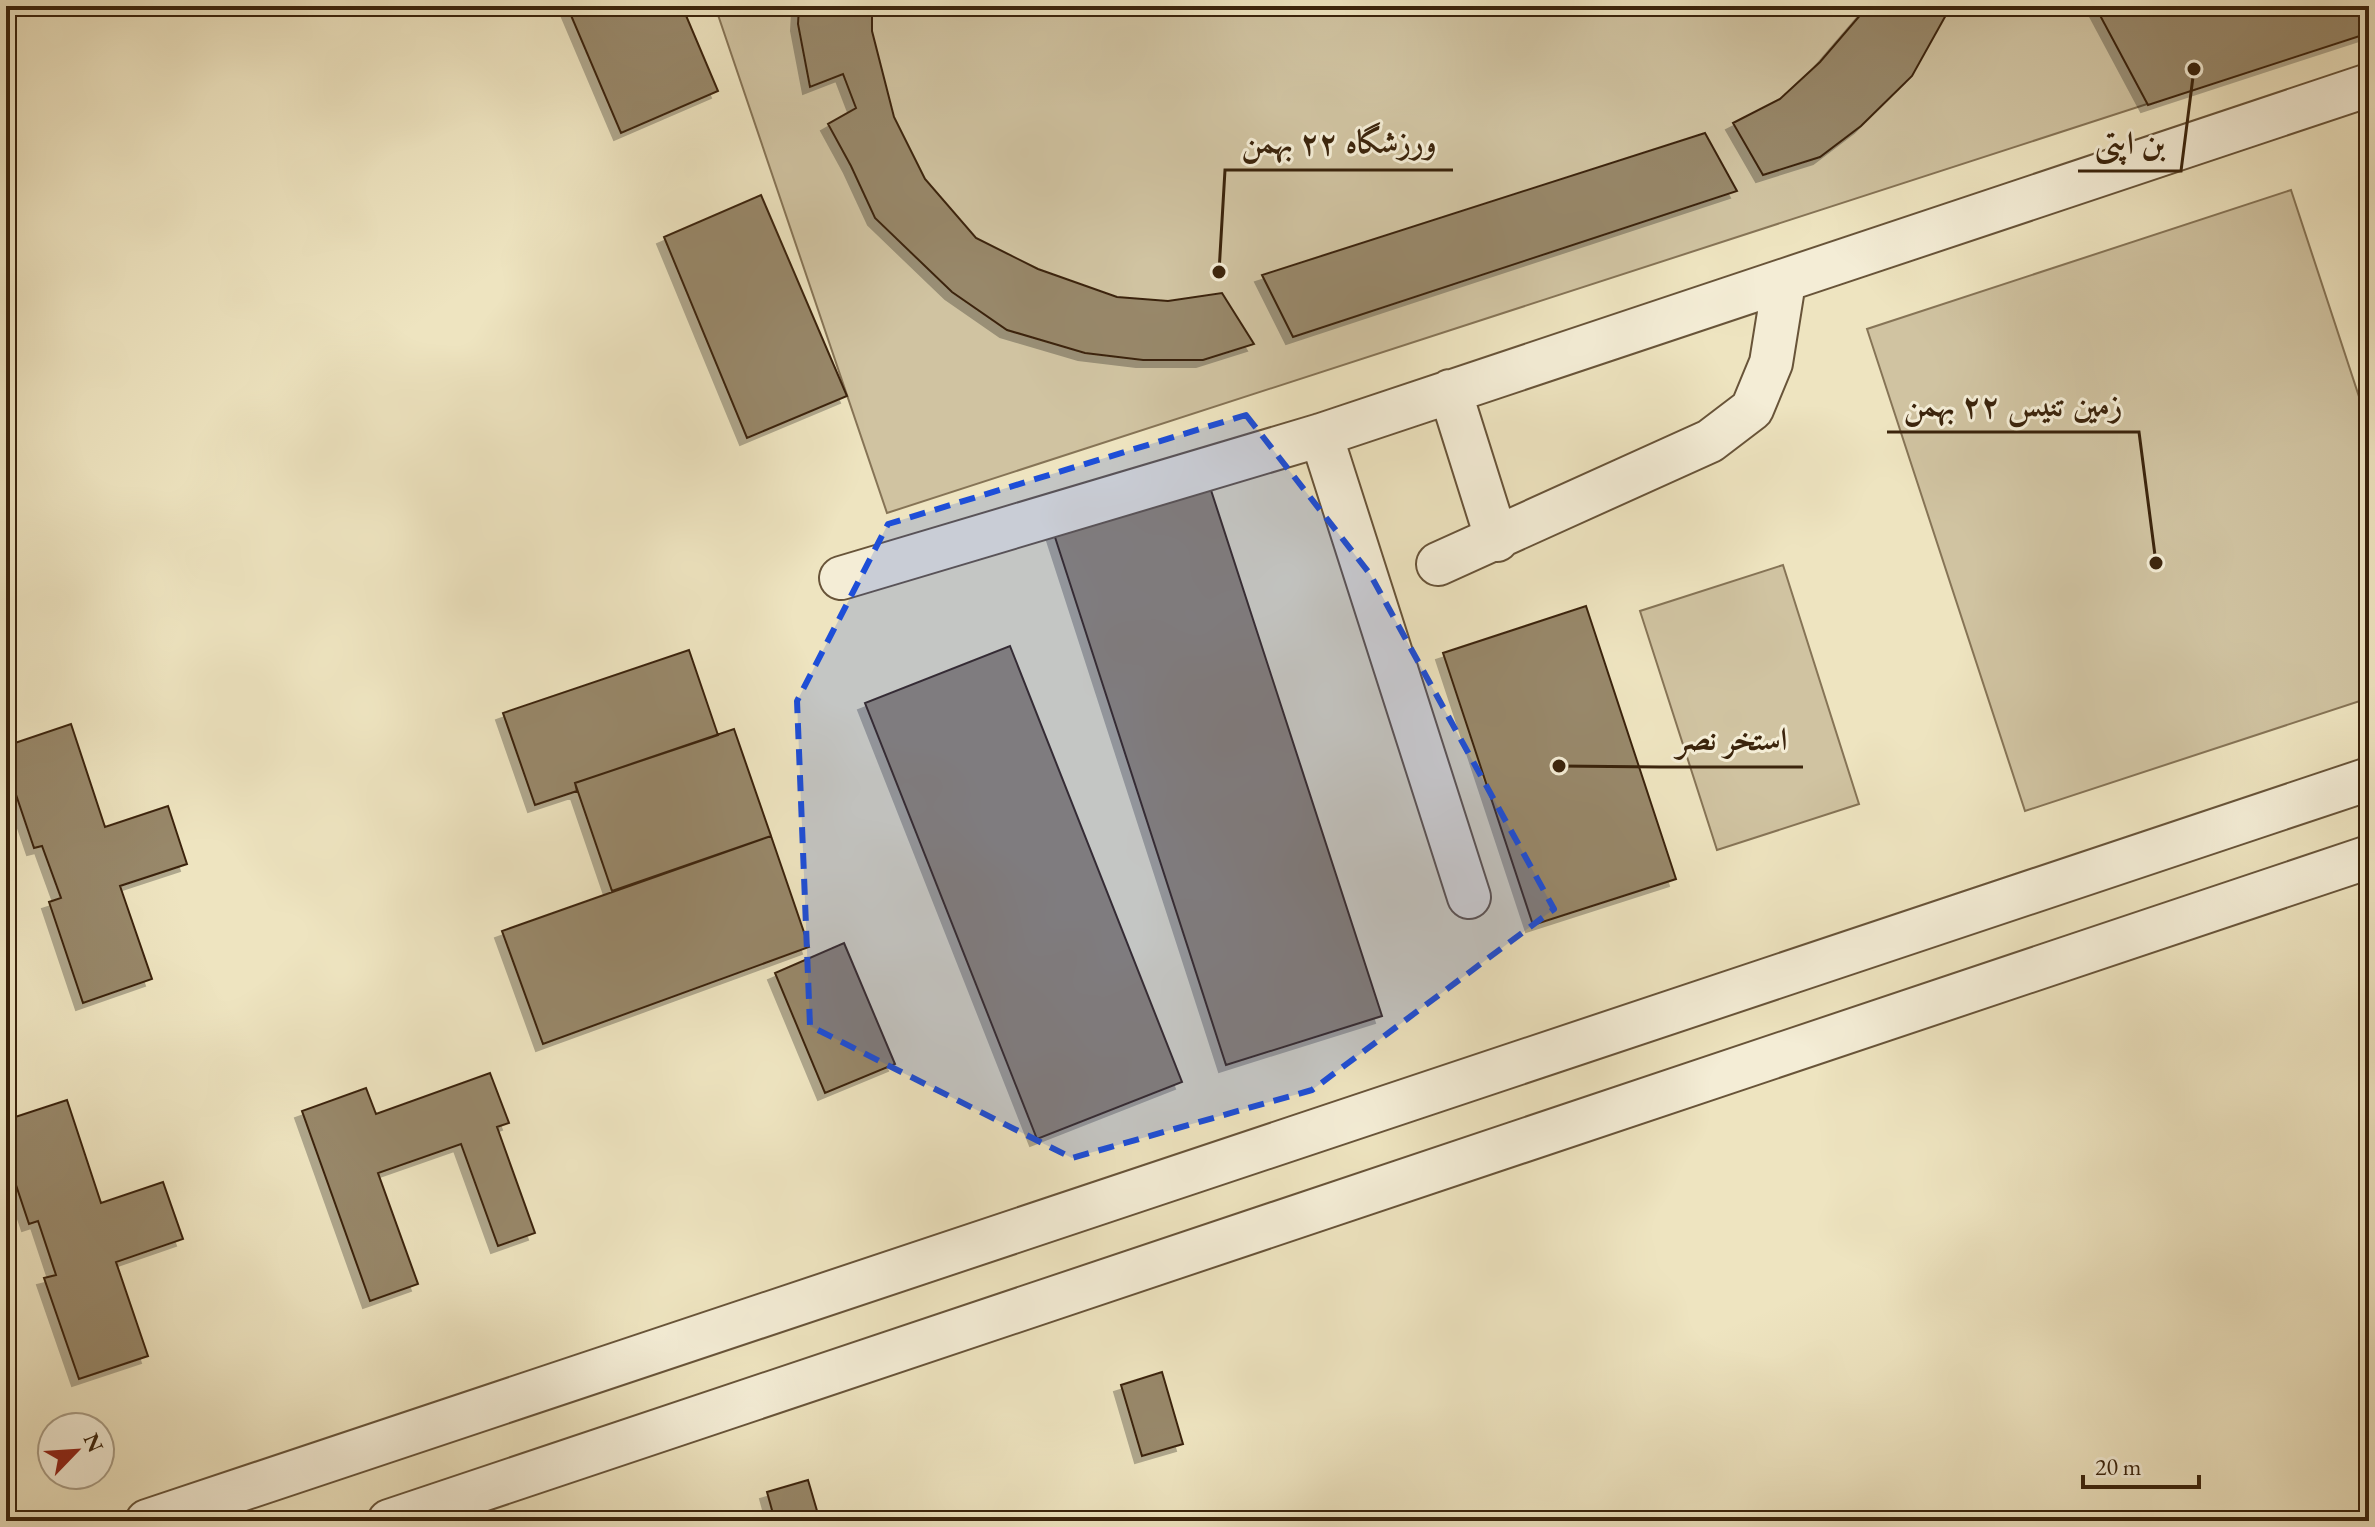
<svg xmlns="http://www.w3.org/2000/svg" width="2375" height="1527" font-family="'EB Garamond',Amiri,serif">
  <defs>
    <filter id="shadow"><feDropShadow dx="-7" dy="7" stdDeviation="0" flood-color="#0004"/></filter>
  </defs>
  <rect width="100%" height="100%" fill="#eee4c0"/>
  <filter id="stains"><feTurbulence type="fractalNoise" baseFrequency=".0025" numOctaves="4"/><feColorMatrix values="0 0 0 0 .2 0 0 0 0 .09 0 0 0 0 .02 0 0 0 .5 -.17"/></filter>
  <radialGradient id="worn" r=".72"><stop offset=".6" stop-color="#630" stop-opacity="0"/><stop offset="1" stop-color="#630" stop-opacity=".3"/></radialGradient>
  <path fill="#d0c3a1" stroke="#867456" stroke-width="2" d="M715 6H2369V32L887 513Z
    M2291 190 2369 427V698L2025 811 1867 329Z
    M1783 565 1859 804 1717 850 1640 611Z"/>
  <path fill="#98886a" stroke="#3b240c" stroke-width="2" filter="url(#shadow)" d="M567 6H682L718 91 621 133Z
    M799 6H872V31L894 117 925 179 976 238 1038 269 1117 297 1168 301 1222 293 1254 344 1203 360H1143L1085 353 1007 330 952 292 875 218 851 166 828 124 856 108 843 74 810 87 798 24Z
    M1868 6H1951L1912 76 1861 126 1820 157 1763 175 1733 123 1780 99 1820 62Z
    M2095 6H2369V33L2148 105Z
    M1705 133 1737 191 1293 337 1262 275Z
    M761 195 847 396 747 438 664 237Z
    M1208 481 1382 1016 1226 1065 1053 531Z
    M1586 606 1676 879 1533 925 1443 653Z
    M1010 646 1182 1082 1037 1139 865 703Z
    M689 650 718 735 575 783 577 791 535 805 503 713Z
    M71 724 105 827 168 806 187 864 120 886 152 979 83 1003 49 902 61 898 42 846 34 848 6 765V746Z
    M734 729 771 836 612 891 575 783Z
    M771 836 809 947 543 1044 502 931Z
    M844 943 895 1064 825 1093 775 973Z
    M490 1073 509 1123 497 1127 535 1233 498 1246 461 1144 378 1173 418 1284 370 1301 302 1111 366 1088 376 1114Z
    M67 1100 101 1203 163 1182 183 1239 116 1262 148 1356 79 1379 44 1278 56 1275 38 1221 29 1224 6 1155V1120Z
    M1162 1372 1183 1444 1142 1456 1121 1385Z
    M808 1480 820 1521H775L767 1492Z"/>
  <g fill="none" stroke-linecap="round" stroke-linejoin="round">
    <g stroke="#685439" stroke-width="46">
      <path id="minor" d="M1450 391 1497 540
        M1321 435 1469 897
        M1438 564 1710 441 1752 409 1771 363 1784 282
        M841 578 1321 435 2369 85
        M147 1521 2369 779
        M389 1521 2369 857"/>
    </g>
    <use href="#minor" stroke="#f4edd6" stroke-width="42"/>
  </g>
  <path fill="#1d4ed8" fill-opacity="0.2" stroke="#1d4ed8" stroke-width="6" stroke-dasharray="16 10" stroke-linejoin="round" d="M1246 415 1370 574 1554 909 1312 1090 1072 1158 810 1026 797 701 888 524Z"/>
  <path fill="none" stroke="#3b240c" stroke-width="3" d="M1219 272L1225 170H1453M2194 69L2181 171H2078M2156 563L2139 432H1887M1559 766L1660 767H1803"/>
  <g fill="#3b240c" stroke="#f4edd6" stroke-width="3">
    <circle cx="1219" cy="272" r="8"/>
    <circle cx="2194" cy="69" r="8"/>
    <circle cx="2156" cy="563" r="8"/>
    <circle cx="1559" cy="766" r="8"/>
  </g>
  <g font-size="32" text-anchor="middle" font-weight="bold" fill="#3b240c" stroke="#f4edd6" stroke-width="6" stroke-linejoin="round" paint-order="stroke">
    <text x="1339" y="153">ورزشگاه ۲۲ بهمن</text>
    <text x="2130" y="154">بن اپتی</text>
    <text x="2013" y="416">زمین تنیس ۲۲ بهمن</text>
    <text x="1732" y="750">استخر نصر</text>
  </g>
  <rect width="2375" height="1527" fill="none" stroke="#eee4c0" stroke-width="32"/>
  <rect x="8" y="8" width="2359" height="1511" fill="none" stroke="#3b240c" stroke-width="4"/>
  <rect x="16" y="16" width="2343" height="1495" fill="none" stroke="#3b240c" stroke-width="2"/>
  <g transform="translate(76 1451) rotate(65)"><circle r="38" fill="#f4edd6" stroke="#aa9d85" stroke-width="2"/>
  <path d="M0-6L14 30L0 20L-14 30Z" fill="#8f2418"/>
  <text y="-12" font-size="22" font-weight="bold" text-anchor="middle" fill="#3b240c">N</text>
  </g>
  <path d="M2083 1475v12h116v-12" fill="none" stroke="#3b240c" stroke-width="4"/>
  <text x="2095" y="1475" font-size="24" fill="#3b240c" stroke="#f4edd6" stroke-width="6" paint-order="stroke">20 m</text>
  <rect width="100%" height="100%" filter="url(#stains)"/>
  <rect width="100%" height="100%" fill="url(#worn)"/>
</svg>
